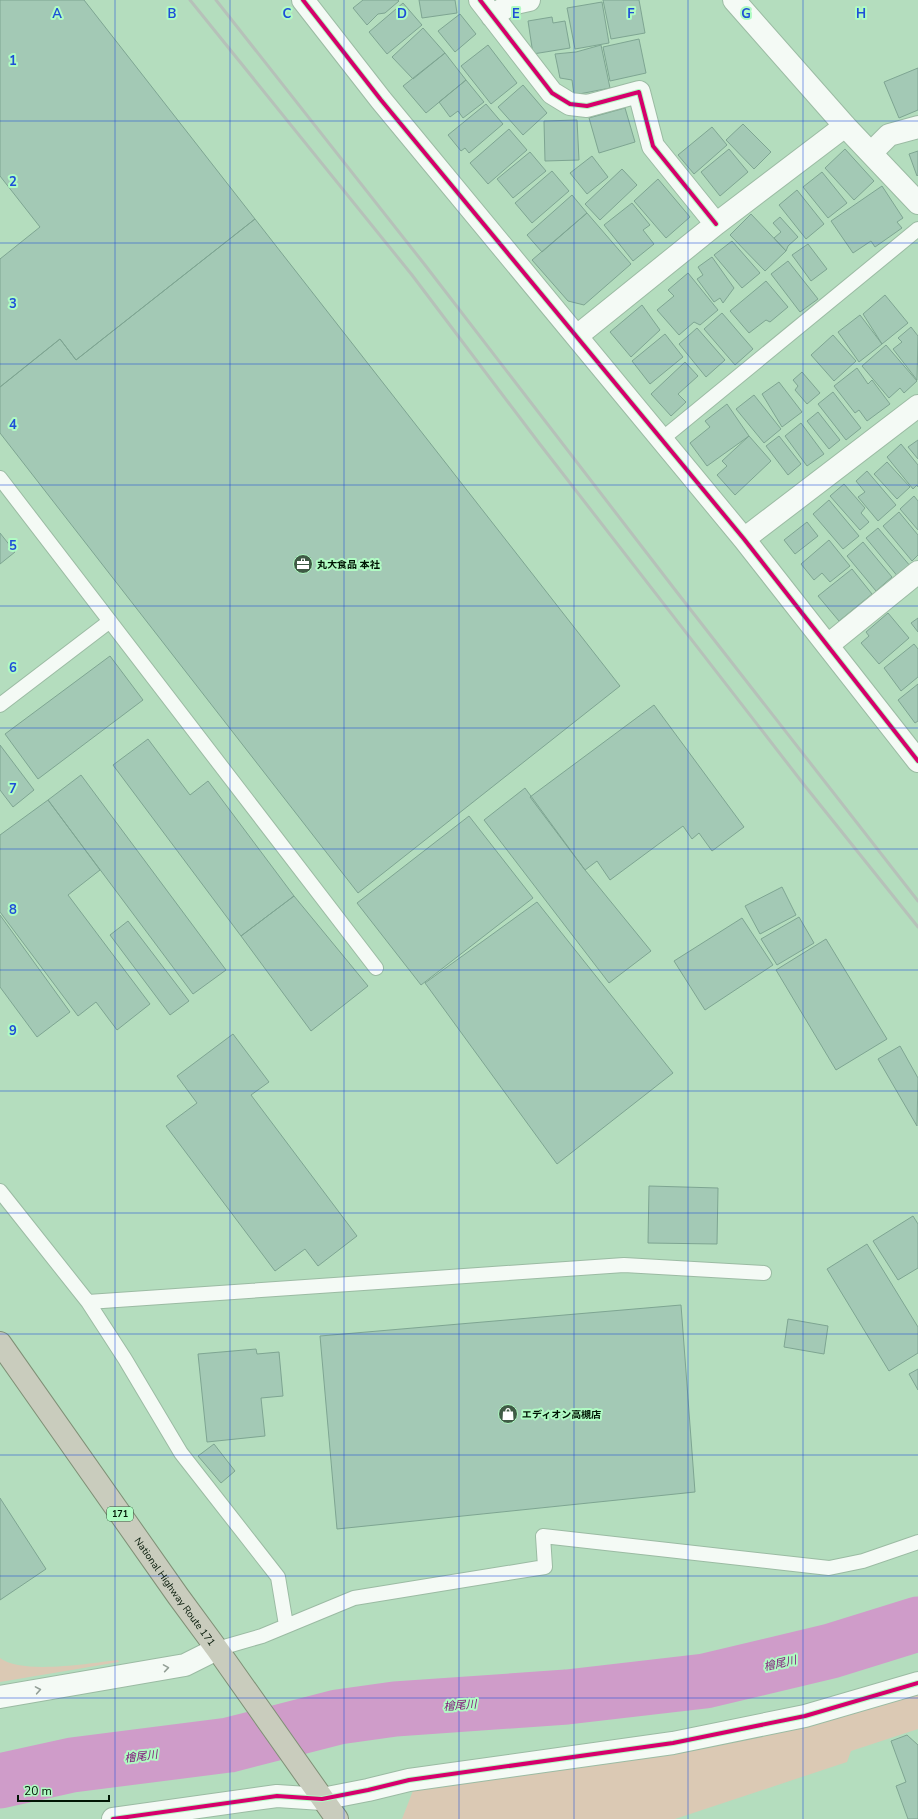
<svg xmlns="http://www.w3.org/2000/svg" width="918" height="1819" font-family="'Nunito Sans','Noto Sans JP',sans-serif">
  <rect width="100%" height="100%" fill="#b4ddbe"/>
  <path fill="#dbc9b4" d="M0 1658C22 1675 91 1663 118 1660L119 1662 0 1682Z
    M918 1692V1729L851 1751 847 1762 675 1819H402L414 1788Z"/>
  <g fill="none" stroke-linecap="round" stroke-linejoin="round">
    <path stroke="#cf9cc9" stroke-width="55" d="M0 1781 72 1765 229 1745 338 1717 395 1709 567 1697 705 1681 831 1651 918 1624"/>
  </g>
  <path fill="#a3c9b5" stroke="#7ea592" d="M0 0H84L255 219 76 360 60 339 0 387V259L40 227 0 176Z
    M363 0H398L399 1 385 13 378 14 367 25 353 8Z
    M419 0H455L457 13 422 18Z
    M603 0H639L645 33 611 39Z
    M602 2 609 43 575 49 567 8Z
    M403 3 422 25 387 54 369 32Z
    M460 14 476 34 455 52 438 31Z
    M552 17 553 23 565 21 570 48 533 54 528 21Z
    M423 28 445 53 413 79 392 57Z
    M639 39 646 73 610 81 603 47Z
    M488 45 517 83 491 104 461 66Z
    M601 45 610 88 574 95 572 80 560 78 555 54 576 52Z
    M445 53 466 80 426 113 403 86Z
    M918 68V110L899 118 884 82Z
    M466 80 484 102 463 118 458 111 450 117 439 102Z
    M523 85 547 113 523 135 498 107Z
    M486 104 503 124 469 153 465 148 461 151 448 135Z
    M625 108 635 142 599 153 589 118Z
    M577 120 579 160 545 161 544 121Z
    M743 124 771 152 754 169 726 140Z
    M712 127 727 145 694 174 678 155Z
    M509 129 527 150 488 184 470 163Z
    M729 149 748 172 720 196 701 172Z
    M845 149 874 181 854 200 825 168Z
    M918 151V175L917 176 909 154Z
    M530 152 546 171 513 198 497 179Z
    M592 156 608 177 587 194 570 173Z
    M622 169 637 185 600 220 585 204Z
    M552 171 569 191 532 223 515 203Z
    M822 172 847 203 828 218 803 187Z
    M658 179 690 217 666 238 634 201Z
    M882 186 903 218 897 222 902 228 875 247 871 241 853 253 831 221Z
    M797 190 824 224 806 239 779 205Z
    M572 195 587 213 542 252 527 235Z
    M632 203 650 225 643 230 654 244 633 261 604 225Z
    M587 213 631 264 584 305 568 301 532 260Z
    M751 214 786 251 765 271 730 235Z
    M780 217 798 237 788 246 786 251 774 238 781 232 773 223Z
    M255 219 620 686 358 893 0 433V387L60 339 76 360Z
    M732 241 760 273 742 288 714 255Z
    M808 244 827 269 811 281 792 255Z
    M712 257 734 288 723 303 720 298 714 302 697 279 703 275 698 267Z
    M788 261 818 299 800 312 771 274Z
    M688 273 718 310 700 325 694 322 679 335 657 310 674 296 668 290Z
    M766 281 788 307 770 322 766 320 749 333 730 311Z
    M885 295 908 323 882 344 863 314Z
    M642 305 660 330 631 357 610 332Z
    M722 313 753 349 735 365 704 329Z
    M860 315 882 344 859 362 838 332Z
    M911 327 918 336 917 380 893 349 902 342 898 338Z
    M697 328 725 360 706 377 679 344Z
    M665 334 683 357 650 384 632 361Z
    M833 335 856 361 834 381 811 355Z
    M886 345 917 381 904 393 900 388 889 398 862 366Z
    M685 362 698 376 678 394 686 402 671 416 651 394Z
    M857 368 868 384 872 380 890 404 867 421 859 410 855 413 834 386Z
    M802 372 820 393 807 404 795 390 798 386 793 380Z
    M779 382 802 412 782 427 762 394Z
    M833 392 861 428 846 440 818 404Z
    M754 395 781 429 764 443 736 409Z
    M727 404 749 436 707 466 690 443 710 427 705 421Z
    M818 412 840 440 829 449 807 421Z
    M801 423 824 454 807 466 785 436Z
    M749 436 771 461 735 495 717 475 727 466 722 461Z
    M779 436 801 464 788 475 766 446Z
    M918 440V459L908 447Z
    M901 444 918 465V487L917 485 913 489 887 457Z
    M887 462 910 487 897 499 874 474Z
    M867 471 896 505 878 521 858 497 865 492 856 481Z
    M844 484 865 508 861 513 869 522 860 530 830 496Z
    M914 496 918 501V530L900 509Z
    M829 500 859 536 843 549 813 514Z
    M899 512 918 535V555L912 561 883 526Z
    M807 522 818 536 795 554 784 540Z
    M878 528 911 567 899 578 866 538Z
    M0 533 15 552 0 564Z
    M829 540 850 566 830 582 822 573 814 580 801 564Z
    M863 542 892 577 876 591 847 556Z
    M852 569 872 594 839 621 818 596Z
    M888 613 909 638 879 664 861 643 869 636 866 632Z
    M918 618V632L911 623Z
    M914 644 918 649V677L901 691 884 668Z
    M110 656 143 700 38 779 5 734Z
    M918 684V721L915 723 898 700Z
    M654 705 744 827 712 851 699 833 692 839 683 826 610 880 597 861 585 870 530 797Z
    M148 739 190 795 208 781 294 896 241 936 113 765Z
    M0 745 34 790 13 807 0 790Z
    M81 775 226 970 193 994 48 800Z
    M525 788 585 870 651 951 609 983 484 820Z
    M48 800 100 870 68 895 150 1004 117 1030 96 1002 78 1016 0 912V835Z
    M469 816 533 898 421 985 357 903Z
    M782 887 796 915 760 934 745 906Z
    M294 896 368 986 311 1031 241 936Z
    M537 902 673 1073 557 1164 425 983Z
    M0 915 70 1012 37 1037 0 987Z
    M799 917 814 943 777 965 761 939Z
    M742 918 773 965 705 1010 674 961Z
    M128 921 189 1001 170 1015 110 935Z
    M826 939 887 1039 836 1070 776 970Z
    M233 1034 269 1082 251 1095 357 1236 318 1266 305 1249 275 1271 166 1126 197 1103 177 1076Z
    M900 1046 918 1078 917 1126 878 1059Z
    M649 1186 718 1188 717 1244 648 1243Z
    M913 1216 918 1224V1268L898 1280 873 1241Z
    M867 1244 918 1327V1353L889 1371 827 1269Z
    M681 1305 695 1492 337 1529 320 1336Z
    M788 1319 828 1326 824 1354 784 1347Z
    M256 1349 257 1354 279 1352 283 1396 261 1398 265 1436 207 1442 198 1354Z
    M918 1369V1390L909 1374Z
    M214 1444 235 1471 221 1483 198 1456Z
    M0 1498 46 1569 0 1600Z
    M907 1735 918 1745V1819H908L896 1786 906 1782 891 1741Z"/>
  <g fill="none" stroke-linecap="round" stroke-linejoin="round">
    <g stroke="#9bbba3" stroke-width="16">
      <path id="lane" d="M662 439 918 229
        M0 478 376 968
        M0 705 110 621
        M0 1191 88 1302 125 1359 181 1453 278 1577 286 1625
        M88 1302 624 1265 764 1273
        M217 1649 262 1636 354 1598 545 1567 543 1536 829 1568 863 1561 918 1542"/>
    </g>
    <g stroke="#9bbba3" stroke-width="24">
      <path id="street" d="M303 0 381 100 744 539 918 761
        M480 0 552 93 570 104 587 106 639 92 653 146 716 224
        M734 0 845 126 918 203
        M492 16 511 4 529 0
        M871 153 889 135 918 127
        M577 336 716 224 845 126
        M744 539 918 406
        M828 645 918 572
        M0 1697 185 1665 217 1649
        M113 1819 277 1796 322 1799 368 1790 409 1780 673 1743 805 1716 918 1683"/>
    </g>
    <g stroke="#7f9076" stroke-width="24">
      <g id="highway">
        <path id="s1" d="M0 1343 178 1596 217 1649 337 1819"/>
      </g>
    </g>
    <use href="#lane" stroke="#f4faf5" stroke-width="14"/>
    <use href="#street" stroke="#f4faf5" stroke-width="22"/>
    <use href="#highway" stroke="#c9ccbd" stroke-width="22"/>
    <path stroke="#b6c1b9" stroke-width="3" d="M190 0 412 275 539 443 805 786 918 927
      M216 0 425 265 676 591 918 901"/>
    <g stroke="#b0fbc3" stroke-width="6">
      <path id="cycleway" d="M303 0 381 100 744 539 918 761
        M480 0 552 93 570 104 587 106 639 92 653 146 716 224
        M113 1819 277 1796 322 1799 368 1790 409 1780 673 1743 805 1716 918 1683"/>
    </g>
    <use href="#cycleway" stroke="#d6006c" stroke-width="4"/>
  </g>
  <defs><path id="oneway-chevron" d="M-2-3.5L2.5 0L-2 3.5" fill="none" stroke-width="1.6" stroke-linecap="round" stroke-linejoin="round"/></defs>
  <g stroke="#929e95">
    <use href="#oneway-chevron" transform="translate(166 1668) rotate(-9)"/>
    <use href="#oneway-chevron" transform="translate(38 1690) rotate(-10)"/>
  </g>
  <path fill="none" stroke="#1d4ed8" stroke-width="1" stroke-opacity="0.55" d="M115 0V1819M230 0V1819M344 0V1819M459 0V1819M574 0V1819M688 0V1819M803 0V1819M0 121H918M0 243H918M0 364H918M0 485H918M0 606H918M0 728H918M0 849H918M0 970H918M0 1091H918M0 1213H918M0 1334H918M0 1455H918M0 1576H918M0 1698H918"/>
  <defs>
    <g id="office-disc" transform="scale(1)"><circle r="9.5" fill="#3f5b45" stroke="#b0fbc3"/><path d="M-6-3h4V-5.5h4V-3h4V5H-6ZM-1-4.5V-3h2v-1.5ZM-6 0V1H6V0Z" fill="#fff"/></g>
    <g id="shop-disc" transform="scale(1)"><circle r="9.5" fill="#3f5b45" stroke="#b0fbc3"/><path d="M-5-2.5h2.3a2.7 3.5 0 0 1 5.4 0H5L5.5 6h-11ZM-1.5-2.5h3a1.5 2.3 0 0 0-3 0Z" fill="#fff"/></g>
  </defs>
  <g fill-rule="evenodd">
    <use href="#office-disc" x="303" y="564"/>
    <use href="#shop-disc" x="508" y="1414"/>
  </g>
  <g text-anchor="middle" stroke-width="4" stroke-linejoin="round" paint-order="stroke">
    <rect fill="#b0fbc3" stroke="#355a3d" stroke-width="1" x="107" y="1507" width="26" height="14" rx="3"/>
    <g font-size="9" font-weight="bold" fill="#001504">
      <text x="120" y="1517">171</text>
    </g>
    <g font-size="10" font-weight="bold" fill="#001504" stroke="#b0fbc3" text-anchor="start">
      <text x="317" y="568">丸大食品 本社</text>
      <text x="522" y="1418">エディオン高槻店</text>
    </g>
    <g font-size="10" fill="#001504" stroke="#b0fbc3">
      <text dy="4" stroke="none"><textPath href="#s1" startOffset="304">National Highway Route 171</textPath></text>
    </g>
    <g font-size="11" font-style="italic" fill="#82157a" stroke="#b0fbc3">
      <text transform="translate(780 1663) rotate(-13)" y="4">檜尾川</text>
      <text transform="translate(460 1705) rotate(-4)" y="4">檜尾川</text>
      <text transform="translate(141 1756) rotate(-7)" y="4">檜尾川</text>
    </g>
  </g>
  <g font-size="13" text-anchor="middle" font-weight="bold" fill="#1d4ed8" stroke="#b0fbc3" stroke-width="4" stroke-linejoin="round" paint-order="stroke">
    <text x="57" y="18">A</text>
    <text x="172" y="18">B</text>
    <text x="287" y="18">C</text>
    <text x="402" y="18">D</text>
    <text x="516" y="18">E</text>
    <text x="631" y="18">F</text>
    <text x="746" y="18">G</text>
    <text x="861" y="18">H</text>
    <text x="13" y="65">1</text>
    <text x="13" y="186">2</text>
    <text x="13" y="308">3</text>
    <text x="13" y="429">4</text>
    <text x="13" y="550">5</text>
    <text x="13" y="672">6</text>
    <text x="13" y="793">7</text>
    <text x="13" y="914">8</text>
    <text x="13" y="1035">9</text>
  </g>
  <path d="M18 1795v6h91v-6" fill="none" stroke="#001504" stroke-width="2"/>
  <text x="24" y="1795" font-size="12" fill="#001504" stroke="#b0fbc3" stroke-width="3" paint-order="stroke">20 m</text>
</svg>
